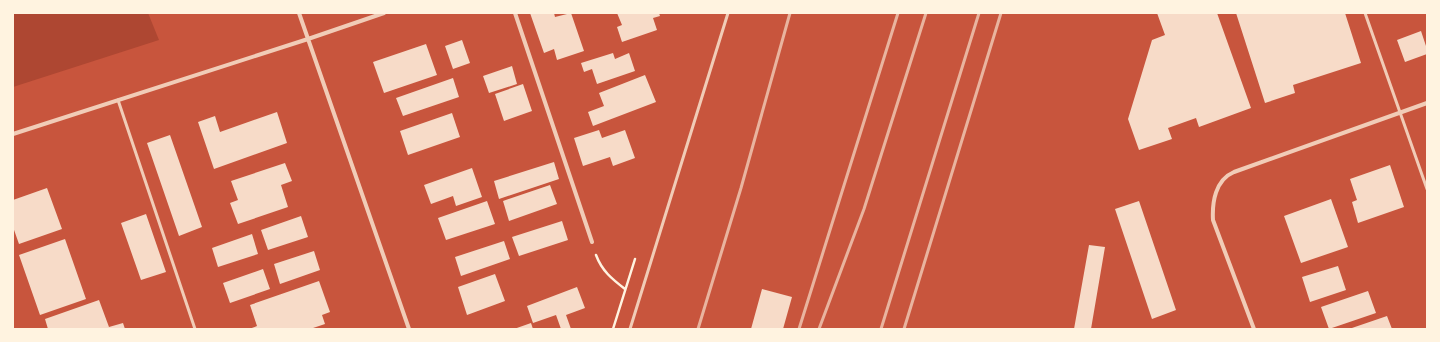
<svg xmlns="http://www.w3.org/2000/svg" width="1440" height="342" font-family="Mulish,sans-serif">
  <rect width="100%" height="100%" fill="#c8553d"/>
  <path fill="#ae4732" d="M13 13H148L159 40 13 87Z"/>
  <path fill="#f7dbc8" d="M530 13H554L555 17 571 13 584 51 557 60 554 49 544 53Z
    M617 13H659L660 16 653 18 657 30 622 42 617 27 622 25Z
    M1157 13H1217L1251 108 1199 127 1196 118 1168 128 1172 139 1139 150 1128 119 1152 40 1165 35Z
    M1236 13H1345L1361 63 1293 85 1295 93 1265 103Z
    M1421 31 1427 49V54L1405 62 1397 40Z
    M462 40 470 63 453 69 445 46Z
    M426 44 437 75 384 93 373 62Z
    M613 53 615 59 629 53 635 71 597 84 592 69 584 72 581 63Z
    M512 66 517 84 489 93 483 76Z
    M645 75 656 102 593 126 588 112 604 106 599 93Z
    M453 78 459 97 403 116 396 98Z
    M523 84 532 111 504 121 495 94Z
    M277 112 287 143 214 169 198 122 215 116 220 132Z
    M452 113 460 137 408 155 400 131Z
    M599 130 602 138 625 130 635 158 613 166 610 157 583 166 574 138Z
    M170 135 202 227 179 236 147 143Z
    M554 162 559 179 499 199 494 181Z
    M285 163 292 181 281 185 288 207 238 224 230 203 238 200 231 181Z
    M1390 165 1404 207 1358 223 1352 202 1357 200 1350 179Z
    M472 168 482 197 456 206 453 196 431 204 424 185Z
    M550 185 557 204 509 221 503 201Z
    M47 188 62 229 19 244 13 227V200Z
    M1331 199 1348 247 1301 263 1284 216Z
    M487 201 495 224 446 240 438 218Z
    M1139 201 1176 310 1152 319 1115 209Z
    M146 214 166 272 141 280 121 223Z
    M301 216 308 237 268 250 261 230Z
    M562 221 568 240 519 256 512 237Z
    M252 234 258 254 218 267 212 248Z
    M65 239 86 299 40 315 19 255Z
    M504 241 510 259 461 276 455 257Z
    M1089 245 1105 247 1091 329H1074Z
    M314 251 320 270 280 284 274 264Z
    M1338 266 1346 290 1310 302 1302 277Z
    M263 269 270 289 230 303 223 283Z
    M495 274 505 301 467 315 458 287Z
    M319 281 330 312 322 315 325 324 310 329H249L257 326 250 305Z
    M577 287 585 308 566 315 571 329H561L556 315 533 323 527 306Z
    M762 289 792 297 783 329H751Z
    M1368 291 1376 313 1329 329 1321 307Z
    M99 300 109 327 123 323 125 329H48L45 319Z
    M1387 316 1392 329H1349Z
    M531 323 533 329H514Z"/>
  <g fill="none" stroke-linecap="round" stroke-linejoin="round">
    <path stroke="#fff3e0" stroke-width="2.5" d="M596 255C602 271 612 279 625 289
      M613 329 635 259"/>
    <path stroke="#f1ccb7" stroke-width="3" d="M1365 13 1427 189
      M118 100 195 329
      M630 329 728 13"/>
    <path stroke="#f1ccb7" stroke-width="4" d="M299 13 409 329
      M515 13 592 242
      M13 134 308 39 384 13
      M1254 329 1213 220C1212 203 1215 180 1234 172L1427 103"/>
    <path stroke="#e9b49f" stroke-width="3" d="M698 329 741 188 790 13
      M799 329 898 13
      M819 329 864 209 926 13
      M881 329 979 13
      M904 329 1001 13"/>
  </g>
  <rect width="1440" height="342" fill="none" stroke="#fff3e0" stroke-width="28"/>
</svg>
